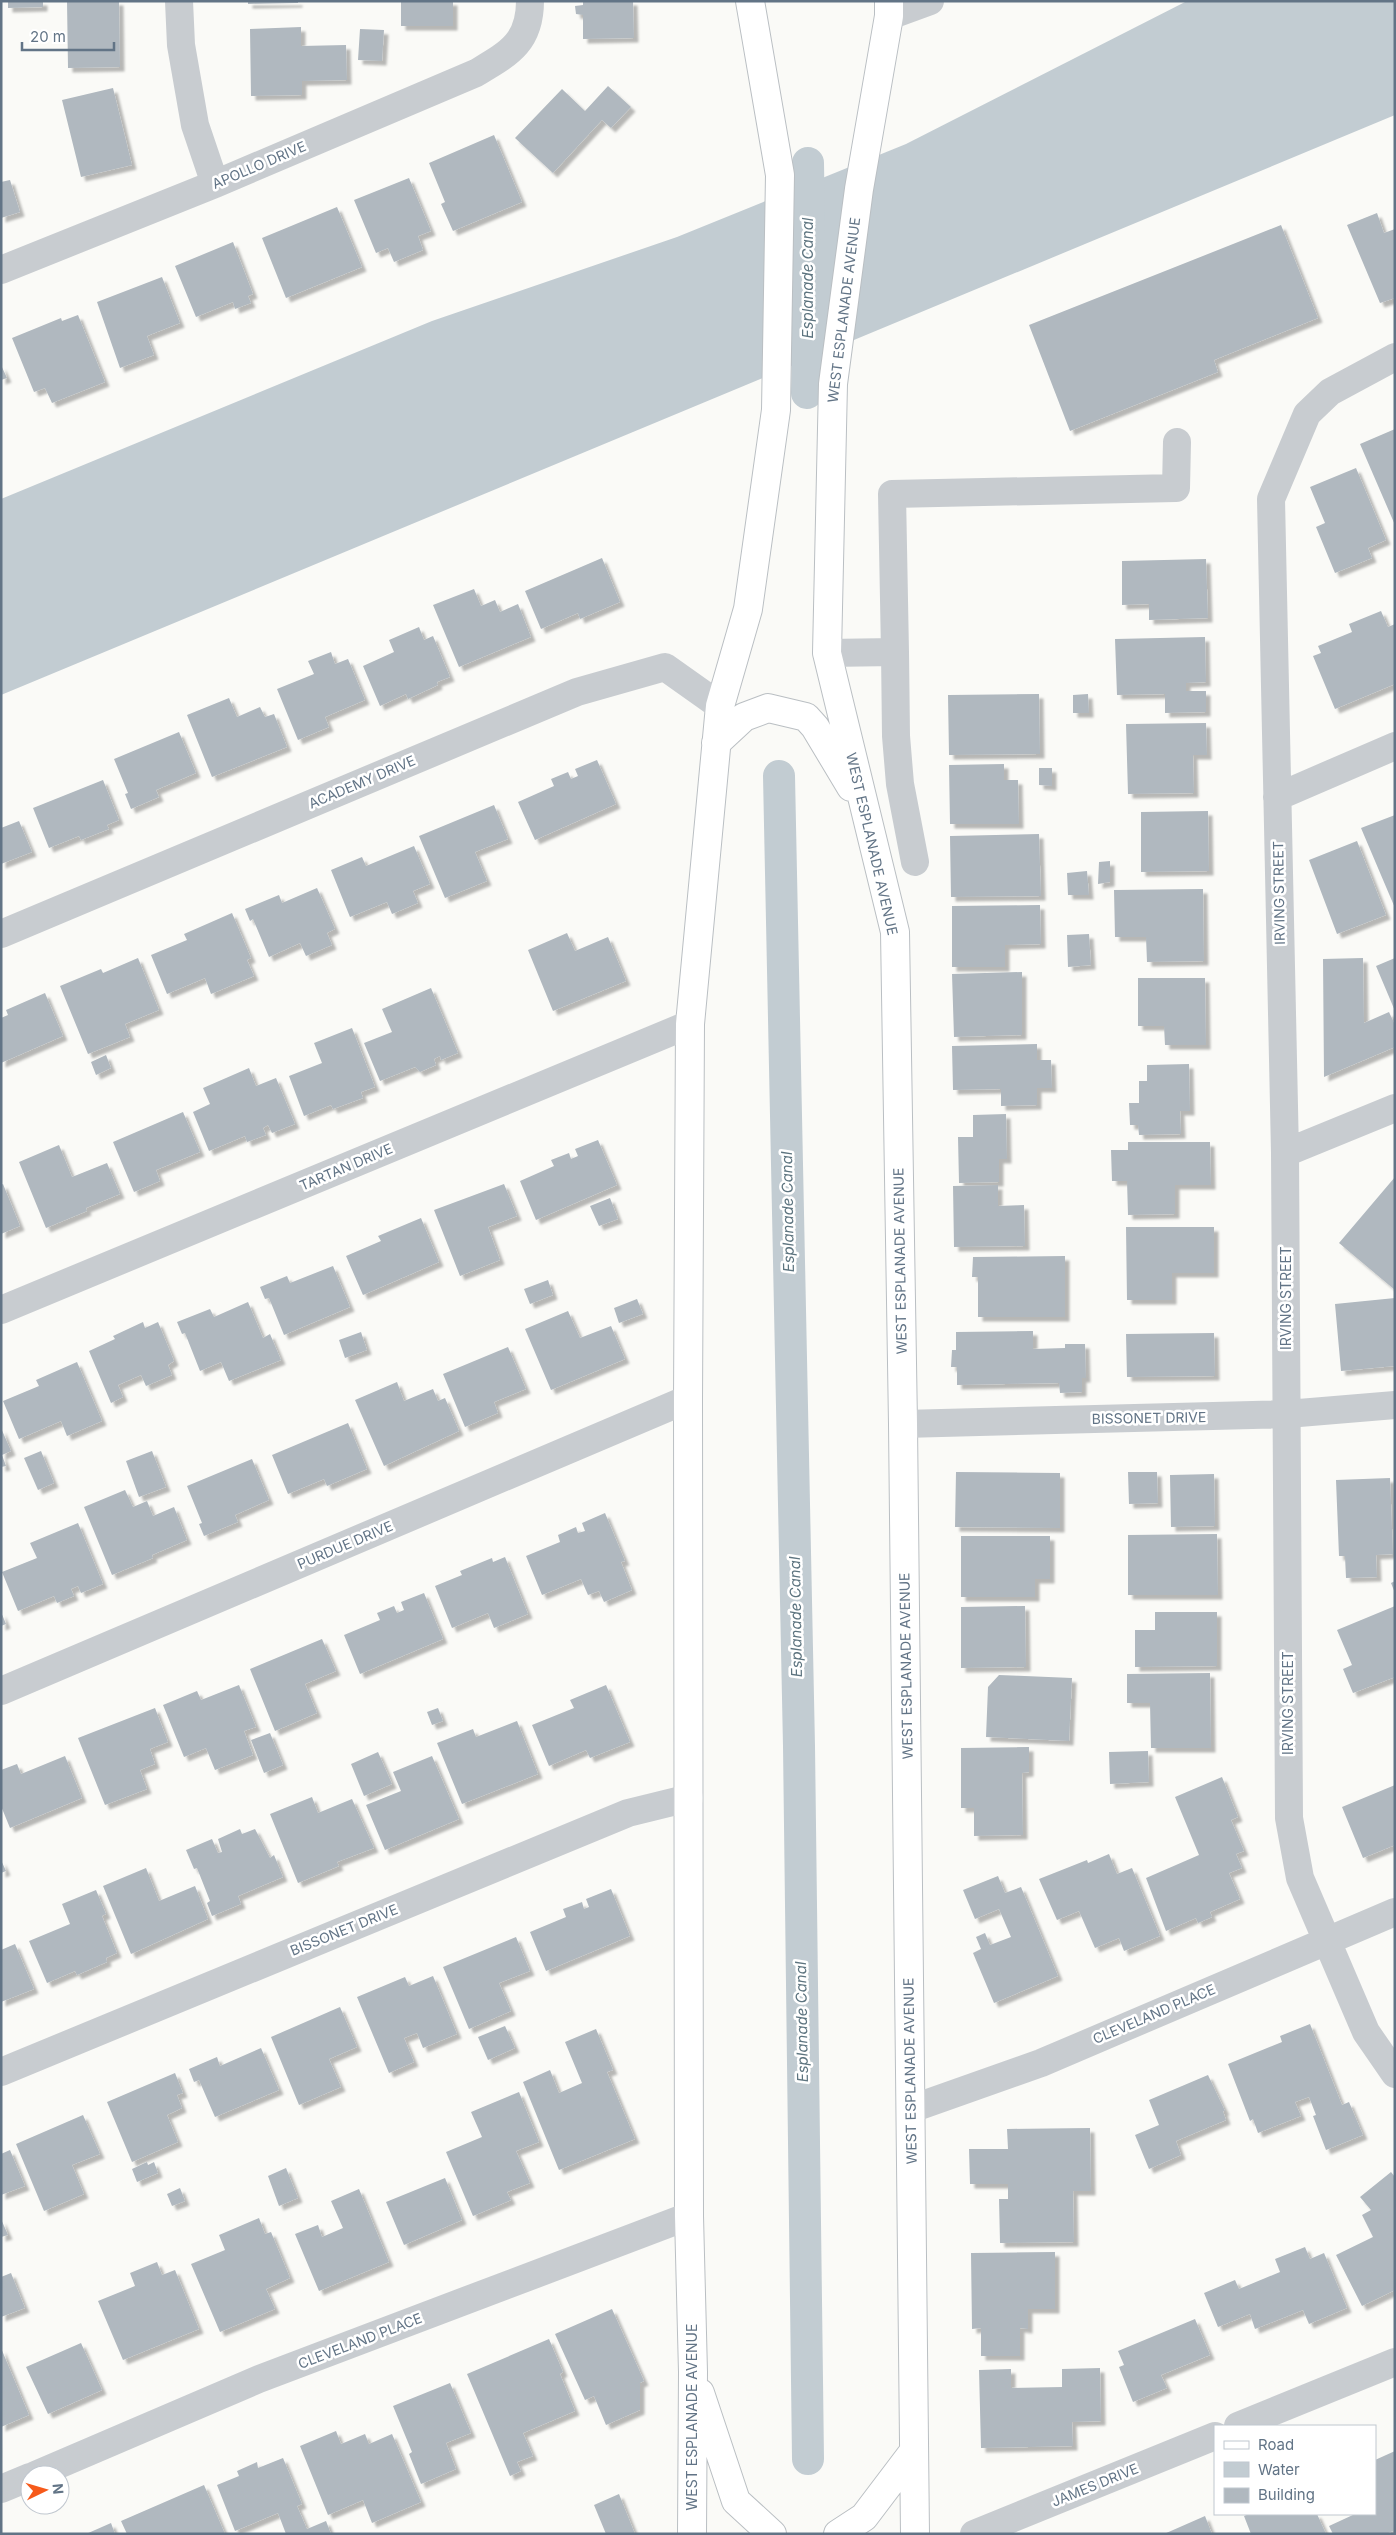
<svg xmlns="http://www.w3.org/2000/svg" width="1396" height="2535" font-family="Inter,sans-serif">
  <defs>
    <filter id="shadow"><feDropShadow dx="4.5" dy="4.5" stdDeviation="1" flood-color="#0004"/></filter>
  </defs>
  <rect width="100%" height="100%" fill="#fafaf7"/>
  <path fill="#c2ccd2" d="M1187 1H1395V115L1 695V499L432 321 677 237 906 144Z"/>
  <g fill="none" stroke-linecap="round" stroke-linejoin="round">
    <path stroke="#c2ccd2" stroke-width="32" d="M808 163 809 228
      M807 393 809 315
      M779 776 799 1746 808 2459"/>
  </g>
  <path fill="#b0b8bf" filter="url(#shadow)" d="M8 1H43V7L8 8Z
    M67 1H119L120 67 68 68Z
    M248 1H298V3L248 4Z
    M401 1H453V26H401Z
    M583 1H633L634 38 583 39V15L576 14 575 6 583 5Z
    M301 27V46L346 45 347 80 302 81V95L251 96 250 29Z
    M360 29 384 30 382 61 358 60Z
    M608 86 631 107 611 128 602 120 553 173 515 138 562 89 585 111Z
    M113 88 132 165 81 177 62 100Z
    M494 135 522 202 453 231 441 204 445 202 429 163Z
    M409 178 431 231 418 236 423 250 394 262 388 248 376 253 354 200Z
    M10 180 20 212 1 218V182Z
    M337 207 362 267 286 298 262 238Z
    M1377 213 1384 233 1395 229V298L1380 303 1347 225Z
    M1281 225 1318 318 1214 360 1218 372 1070 431 1029 325Z
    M233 242 253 294 248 296 251 303 235 309 233 302 196 317 175 266Z
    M162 277 180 323 147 336 154 355 120 368 97 302Z
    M78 315 105 382 52 403 45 388 34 392 12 338 61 318 62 321Z
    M1 365 7 378 1 380Z
    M1395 429V525L1360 444Z
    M1356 468 1386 540 1368 548 1372 558 1335 573 1316 527 1325 523 1310 487Z
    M602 558 620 602 580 619 578 613 541 629 525 591Z
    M1206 559 1208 618 1149 620V604L1122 605V561Z
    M474 589 481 606 495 600 500 612 518 604 531 637 459 667 433 605Z
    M1381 611 1388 627 1395 624V684L1335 709 1313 656 1321 653 1318 646 1352 632 1349 624Z
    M419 627 424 640 433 636 450 677 437 682 438 685 408 699 406 694 380 706 363 666 394 652 389 640Z
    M1205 637 1206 682 1186 683V691H1206V712L1165 713V694L1117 695 1115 639Z
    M331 652 335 664 348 659 365 700 325 717 329 727 298 740 277 689 314 674 308 661Z
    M1039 694 1040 754 949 755 948 695Z
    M1088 694 1089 713H1073V695Z
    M229 698 237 717 260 707 265 717 274 714 287 747 212 777 187 715Z
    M1206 723 1207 755H1193L1194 793 1128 794 1126 724Z
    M179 732 196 773 156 790 159 797 131 809 125 794 128 793 114 759Z
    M597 760 616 804 535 840 518 802 554 786 551 779 568 772 571 779 578 776 575 769Z
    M1004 764V780H1018L1019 824H950L949 765Z
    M1039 768H1052V786L1039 785Z
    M103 780 119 820 107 825 109 829 81 840 79 836 49 848 33 808Z
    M494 805 508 839 475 852 487 881 445 898 419 836Z
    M1208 811 1209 871 1141 872V812Z
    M1395 815V908L1361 828Z
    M19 821 32 852 1 864V828Z
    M1039 834 1041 896 951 897 950 836Z
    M1357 841 1386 915 1337 934 1309 860Z
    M414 846 430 884 413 891 418 903 392 914 387 902 350 917 331 870 362 857 366 866Z
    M1110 861V882L1098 884 1099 862Z
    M1087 871 1089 895H1068L1067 873Z
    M317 888 335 929 327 933 332 945 306 956 300 943 269 957 253 919 250 921 245 909 279 895 282 903Z
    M1203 889 1204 961 1147 962 1146 937H1115L1114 890Z
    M1040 905 1041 944 1005 945V967H952V906Z
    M232 913 251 958 247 960 254 976 211 994 205 978 167 994 151 955 187 940 184 934Z
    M567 933 575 951 608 937 626 981 553 1011 528 950Z
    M1089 934 1091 965 1068 967 1067 935Z
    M138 958 159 1010 125 1024 130 1037 88 1054 60 986 101 969 103 973Z
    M1363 958 1364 1023 1389 1012 1395 1025V1047L1324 1077 1323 959Z
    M1395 958V1011L1376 966Z
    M1022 972V1035L954 1037 952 974Z
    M1138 978H1205L1206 1045H1165L1164 1026H1138Z
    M431 988 458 1053 441 1060 440 1056 434 1059 436 1065 420 1072 415 1067 380 1081 364 1043 392 1032 382 1009Z
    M45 993 63 1036 1 1063V1018L8 1015 6 1010Z
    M352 1028 375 1087 361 1092 363 1098 333 1109 331 1105 304 1116 289 1076 322 1063 314 1043Z
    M1037 1044V1060H1051L1052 1088H1037V1105L1001 1106V1089L953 1090 952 1046Z
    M106 1055 111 1068 96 1075 91 1062Z
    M1189 1064 1190 1111H1180L1181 1134 1139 1135 1138 1125H1130L1129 1103H1139V1081H1147V1065Z
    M249 1068 256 1086 276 1078 295 1124 272 1133 268 1125 263 1128 266 1135 247 1142 245 1136 209 1151 193 1112 210 1104 203 1088Z
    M183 1112 200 1152 156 1170 160 1181 134 1192 113 1142Z
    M1006 1114 1007 1159H999V1182L959 1183 958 1137H973V1115Z
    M598 1140 617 1185 536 1220 520 1181 554 1166 551 1160 569 1153 571 1159 578 1156 575 1149Z
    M1128 1142H1210L1211 1185H1175V1214L1128 1215 1127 1181H1112L1111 1150H1128Z
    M59 1145 72 1177 107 1163 120 1194 86 1208 87 1211 46 1228 19 1162Z
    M1395 1177V1290L1339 1243Z
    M3 1184 20 1226 1 1234V1185Z
    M504 1184 517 1216 488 1227 500 1260 460 1276 434 1210Z
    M998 1185V1206L1024 1205 1025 1246 954 1247 953 1186Z
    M610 1198 618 1219 599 1226 590 1206Z
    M421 1218 439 1262 363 1295 346 1256 381 1241 378 1236Z
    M1126 1227H1214V1273H1172V1300H1127Z
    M1065 1256V1317H978V1277H972L973 1257Z
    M333 1266 350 1307 284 1335 269 1298 265 1299 260 1287 287 1276 290 1283Z
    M548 1280 553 1295 530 1304 524 1289Z
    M1395 1298V1366L1341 1371 1335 1304Z
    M637 1299 643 1314 619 1323 614 1308Z
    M248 1302 263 1338 270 1334 281 1360 229 1381 221 1362 200 1371 185 1333 182 1334 177 1322 210 1309 214 1317Z
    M568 1311 580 1338 611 1326 625 1359 551 1390 525 1329Z
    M143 1322 145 1328 158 1322 174 1361 168 1365 172 1375 146 1386 141 1375 118 1385 123 1397 111 1403 89 1351 115 1339 113 1336Z
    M1033 1331V1349L1065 1348V1344H1085L1086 1378H1082V1392L1060 1393 1059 1383 957 1385V1367H951L952 1350H956V1332Z
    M361 1332 367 1350 345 1358 339 1340Z
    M1214 1333 1215 1376 1127 1377 1126 1334Z
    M508 1347 526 1389 494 1402 498 1413 465 1427 443 1374Z
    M77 1362 102 1421 67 1436 61 1421 19 1439 3 1401 39 1386 36 1380Z
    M397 1382 404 1401 433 1389 438 1401 445 1398 459 1431 384 1466 355 1400Z
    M348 1423 367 1469 327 1486 324 1479 288 1494 272 1455Z
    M1 1428 11 1451 2 1455 6 1466 1 1467Z
    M41 1451 54 1483 38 1490 24 1458Z
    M152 1451 166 1487 139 1497 126 1461Z
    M252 1459 269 1500 235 1515 238 1522 204 1536 199 1524 202 1523 187 1486Z
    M956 1472 1060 1473V1528L955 1527Z
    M1128 1472H1157L1158 1503 1129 1504Z
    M1214 1474 1215 1526 1171 1527 1170 1475Z
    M1390 1478 1393 1554 1376 1555 1377 1577 1346 1578 1345 1556H1339L1336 1480Z
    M125 1490 133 1507 147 1501 153 1516 174 1507 187 1540 152 1555 153 1558 112 1575 84 1507Z
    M605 1513 625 1561 621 1562 632 1590 604 1602 599 1591 588 1595 581 1579 542 1595 526 1556 560 1542 558 1535 576 1527 578 1533 585 1531 582 1523Z
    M78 1523 103 1584 81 1593 78 1586 71 1589 74 1596 57 1603 54 1596 18 1611 2 1572 37 1558 30 1543Z
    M1217 1534 1218 1595H1128V1535Z
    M961 1536H1050V1579H1035V1597H961Z
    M505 1557 528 1614 494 1628 488 1613 452 1628 435 1586 462 1575 460 1571 492 1558 493 1562Z
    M1395 1581V1593L1391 1583Z
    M424 1593 443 1639 360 1674 344 1635 380 1620 377 1613 394 1606 397 1613 404 1610 401 1602Z
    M1025 1606 1026 1667 961 1668V1607Z
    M1395 1606V1677L1353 1693 1343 1669 1352 1665 1337 1630Z
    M1 1612 6 1624 1 1626Z
    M1155 1612H1217V1666L1135 1667V1630H1155Z
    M322 1639 336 1671 305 1684 317 1713 275 1731 250 1669Z
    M1210 1673 1211 1748H1151L1150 1703H1127V1674Z
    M999 1675 1072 1678 1069 1741 986 1737 988 1687Z
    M239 1685 256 1727 244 1731 253 1755 215 1770 206 1748 184 1757 163 1705 197 1691 201 1700Z
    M606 1685 630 1742 590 1758 586 1750 549 1766 532 1725 574 1708 570 1700Z
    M155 1708 168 1742 150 1749 155 1764 140 1770 147 1789 105 1805 78 1738Z
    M438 1708 443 1721 432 1725 427 1712Z
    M517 1721 538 1774 462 1804 437 1743 473 1729 476 1737Z
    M270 1733 283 1765 264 1773 251 1740Z
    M1029 1747V1772L1022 1773 1023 1835 974 1836V1808H961V1748Z
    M1148 1751 1149 1782 1110 1784 1109 1752Z
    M378 1752 392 1784 364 1796 351 1764Z
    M65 1756 82 1798 10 1828 1 1806V1770L17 1764 21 1774Z
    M432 1756 459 1819 385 1850 366 1805 401 1791 393 1772Z
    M1222 1777 1238 1817 1231 1820 1244 1851 1236 1854 1242 1868 1229 1873 1240 1899 1210 1912 1212 1917 1198 1923 1196 1918 1166 1931 1146 1878 1199 1855 1175 1797Z
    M1395 1785V1845L1363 1858 1342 1807Z
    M312 1797 318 1813 352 1799 374 1848 337 1862 339 1866 298 1883 270 1814Z
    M240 1829 242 1834 255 1829 270 1858 274 1855 283 1877 238 1896 241 1904 212 1916 207 1903 210 1901 197 1868 194 1869 186 1850 212 1839 218 1853 222 1852 218 1839Z
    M1109 1854 1117 1874 1132 1868 1160 1936 1124 1951 1119 1938 1095 1948 1079 1911 1057 1920 1039 1879 1087 1860 1088 1863Z
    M1 1860 6 1871 1 1873Z
    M146 1868 159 1901 195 1886 208 1919 131 1954 103 1886Z
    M998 1876 1005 1893 1021 1887 1058 1976 994 2003 973 1953 981 1949 976 1937 985 1933 990 1945 1011 1937 999 1909 975 1919 963 1890Z
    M611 1889 630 1936 546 1971 530 1932 566 1917 563 1909 582 1902 584 1909 589 1907 586 1899Z
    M96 1890 106 1914 102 1916 117 1953 106 1958 107 1962 77 1975 75 1971 47 1983 29 1941 70 1924 62 1904Z
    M516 1937 530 1971 499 1983 511 2011 469 2029 443 1967Z
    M15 1944 34 1989 1 2002V1950Z
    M433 1976 457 2034 423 2048 417 2033 404 2038 414 2062 389 2073 357 1997 405 1977 409 1986Z
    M340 2007 357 2047 329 2059 341 2087 299 2105 271 2037Z
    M1310 2024 1342 2105 1349 2102 1363 2135 1326 2150 1313 2116 1316 2115 1309 2097 1295 2102 1301 2116 1258 2133 1253 2119 1250 2121 1228 2064 1282 2042 1280 2036Z
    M505 2026 515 2048 488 2060 478 2037Z
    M596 2029 613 2070 607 2072 635 2139 559 2170 523 2082 550 2070 559 2093 582 2083 565 2042Z
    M261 2048 279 2090 215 2117 199 2080 194 2082 189 2069 217 2057 220 2066Z
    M175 2073 183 2093 177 2095 182 2108 167 2115 178 2142 132 2162 107 2102Z
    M1208 2075 1225 2111H1223L1226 2120 1176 2141 1181 2155 1149 2169 1135 2135 1159 2125 1149 2100Z
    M519 2092 539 2142 516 2151 530 2183 507 2192 511 2200 473 2216 446 2152 482 2137 471 2112Z
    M83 2115 100 2154 72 2165 84 2194 44 2211 16 2144Z
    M1090 2128 1091 2191H1073L1074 2242 1000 2243 999 2199H1008V2184H970L969 2149H1008L1007 2129Z
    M10 2150 25 2186 1 2195V2154Z
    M147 2162 148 2165 154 2162 158 2173 137 2182 132 2169Z
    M286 2168 298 2198 279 2206 268 2176Z
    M1391 2172 1395 2177V2290L1362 2306 1336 2255 1373 2237 1362 2215 1371 2210 1360 2197Z
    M445 2178 462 2220 404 2245 386 2202Z
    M180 2188 185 2201 172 2206 167 2194Z
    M359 2189 389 2262 319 2291 295 2234 318 2225 322 2237 343 2228 331 2201Z
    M259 2218 265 2234 271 2232 290 2278 266 2289 275 2309 220 2332 191 2264 225 2250 219 2235Z
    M1 2219 8 2235 1 2237Z
    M1305 2247 1310 2259 1324 2253 1347 2308 1309 2324 1303 2310 1255 2329 1250 2314 1218 2327 1204 2293 1235 2280 1239 2289 1280 2272 1275 2259Z
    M1055 2252V2309H1028V2329L1020 2328V2356H981V2328L972 2329 971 2253Z
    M157 2262 162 2275 175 2270 199 2329 123 2360 98 2301 135 2286 130 2273Z
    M11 2273 25 2308 1 2317V2277Z
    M612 2309 644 2381 640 2383V2410L606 2425 594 2396 585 2400 555 2334Z
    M1195 2319 1210 2355 1161 2375 1167 2388 1133 2402 1119 2367 1124 2365 1118 2351Z
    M549 2339 563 2372 560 2374 575 2411 523 2433 533 2456 517 2462 521 2471 510 2476 467 2374Z
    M81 2343 102 2390 48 2414 26 2367Z
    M1 2348 29 2415 1 2427Z
    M1100 2368 1101 2421 1072 2422 1073 2446 981 2448 979 2370 1011 2369V2388L1062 2387V2369Z
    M450 2383 471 2433 446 2443 456 2469 421 2484 409 2454 412 2452 393 2406Z
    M336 2431 341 2444 365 2434 369 2444 392 2434 421 2502 372 2523 363 2500 328 2515 300 2446Z
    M1395 2451V2530L1386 2534H1333L1329 2526 1355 2514H1375V2460Z
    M283 2458 302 2504 297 2506 307 2529 326 2521 331 2534H286L278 2513 235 2531 217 2485 239 2476 237 2471 257 2462 258 2468Z
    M204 2485 225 2534H127L121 2521Z
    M619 2494 635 2534H606L594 2505Z
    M1249 2514H1317L1326 2534H1251L1244 2516Z
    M1205 2516 1212 2534H1164Z
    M111 2523 115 2534H86Z"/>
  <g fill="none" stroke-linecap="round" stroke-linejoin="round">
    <g stroke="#babfc3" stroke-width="30">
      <path id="major" d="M889 1V16L859 189 833 384 827 653 895 932 903 1424 915 2534
        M716 743 744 717 768 708 806 717 815 727 851 787
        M700 2393 736 2501 772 2534
        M692 2534 693 2372 689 2216 688 1399 690 1024 720 706 748 609 776 410 780 175 750 1
        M838 2534 864 2517 914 2451"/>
    </g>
    <path stroke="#c8ccd0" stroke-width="28" d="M179 1 181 45 195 125 215 184
      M889 16 930 1
      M1 270 215 184 476 73C508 54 530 43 530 1
      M1395 357 1330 392 1307 414 1271 499 1285 1153 1289 1818 1300 1878 1366 2032 1395 2074
      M895 652 896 736 900 784 915 862
      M827 653 895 652 892 494 1176 488 1177 442
      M1277 797 1395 746
      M1 934 577 692 665 667 720 706
      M1285 1153 1395 1108
      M1 1310 690 1024
      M903 1424 1287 1414 1395 1405
      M1 1691 688 1399
      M1 2072 628 1813 689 1798
      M911 2109 1041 2063 1395 1912
      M1238 2426 1395 2362
      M35 2475 259 2379 689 2216
      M1 2489 30 2477
      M974 2534 1215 2436"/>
    <use href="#major" stroke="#fff" stroke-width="28"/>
  </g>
  <g text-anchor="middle" stroke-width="5" stroke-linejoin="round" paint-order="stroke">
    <g font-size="14" fill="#627486" stroke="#fff">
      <text transform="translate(259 165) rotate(-23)" y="5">APOLLO DRIVE</text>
      <text transform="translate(844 310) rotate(-83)" y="5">WEST ESPLANADE AVENUE</text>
      <text transform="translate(362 782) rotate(-23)" y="5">ACADEMY DRIVE</text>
      <text transform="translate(872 844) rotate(77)" y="5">WEST ESPLANADE AVENUE</text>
      <text transform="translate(1279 893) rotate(-91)" y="5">IRVING STREET</text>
      <text transform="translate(346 1167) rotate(-23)" y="5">TARTAN DRIVE</text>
      <text transform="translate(900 1261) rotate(-91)" y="5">WEST ESPLANADE AVENUE</text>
      <text transform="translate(1286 1298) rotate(-90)" y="5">IRVING STREET</text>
      <text transform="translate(1149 1418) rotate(-1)" y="5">BISSONET DRIVE</text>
      <text transform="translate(345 1545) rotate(-23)" y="5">PURDUE DRIVE</text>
      <text transform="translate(906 1666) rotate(-91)" y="5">WEST ESPLANADE AVENUE</text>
      <text transform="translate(1288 1703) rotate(-90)" y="5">IRVING STREET</text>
      <text transform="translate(344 1930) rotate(-22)" y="5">BISSONET DRIVE</text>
      <text transform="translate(1154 2014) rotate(-23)" y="5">CLEVELAND PLACE</text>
      <text transform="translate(910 2071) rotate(-91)" y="5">WEST ESPLANADE AVENUE</text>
      <text transform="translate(360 2341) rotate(-21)" y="5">CLEVELAND PLACE</text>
      <text transform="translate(692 2417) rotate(-90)" y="5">WEST ESPLANADE AVENUE</text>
      <text transform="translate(1095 2485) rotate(-22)" y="5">JAMES DRIVE</text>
    </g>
    <g font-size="15" font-style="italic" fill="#5d747f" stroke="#fff">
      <text transform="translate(808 278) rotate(-90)" y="5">Esplanade Canal</text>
      <text transform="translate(788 1212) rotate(-91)" y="5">Esplanade Canal</text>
      <text transform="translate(796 1617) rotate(-91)" y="5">Esplanade Canal</text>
      <text transform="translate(802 2022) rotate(-91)" y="5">Esplanade Canal</text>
    </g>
  </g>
  <rect width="1396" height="2535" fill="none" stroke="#627486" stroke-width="5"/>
  <rect x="1214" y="2425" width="162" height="90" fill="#ffffff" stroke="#c0c7cf"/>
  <rect x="1224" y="2441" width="25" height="8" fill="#ffffff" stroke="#c0c7cf"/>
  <text x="1258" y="2450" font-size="15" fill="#627486">Road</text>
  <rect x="1224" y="2462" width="25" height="15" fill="#c2ccd2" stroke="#c0c7cf"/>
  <text x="1258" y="2475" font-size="15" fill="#627486">Water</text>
  <rect x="1224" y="2488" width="25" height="15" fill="#b0b8bf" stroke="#c0c7cf"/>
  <text x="1258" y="2500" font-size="15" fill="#627486">Building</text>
  <g transform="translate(45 2490) rotate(85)"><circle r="24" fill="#ffffff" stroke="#c0c7cf"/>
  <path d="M0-4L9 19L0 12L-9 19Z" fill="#f65a1b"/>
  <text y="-8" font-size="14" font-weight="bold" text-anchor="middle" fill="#627486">N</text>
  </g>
  <path d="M22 42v8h92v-8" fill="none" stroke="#627486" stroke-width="2.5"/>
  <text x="30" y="42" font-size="15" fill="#627486" stroke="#ffffff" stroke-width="4" paint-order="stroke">20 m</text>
</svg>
